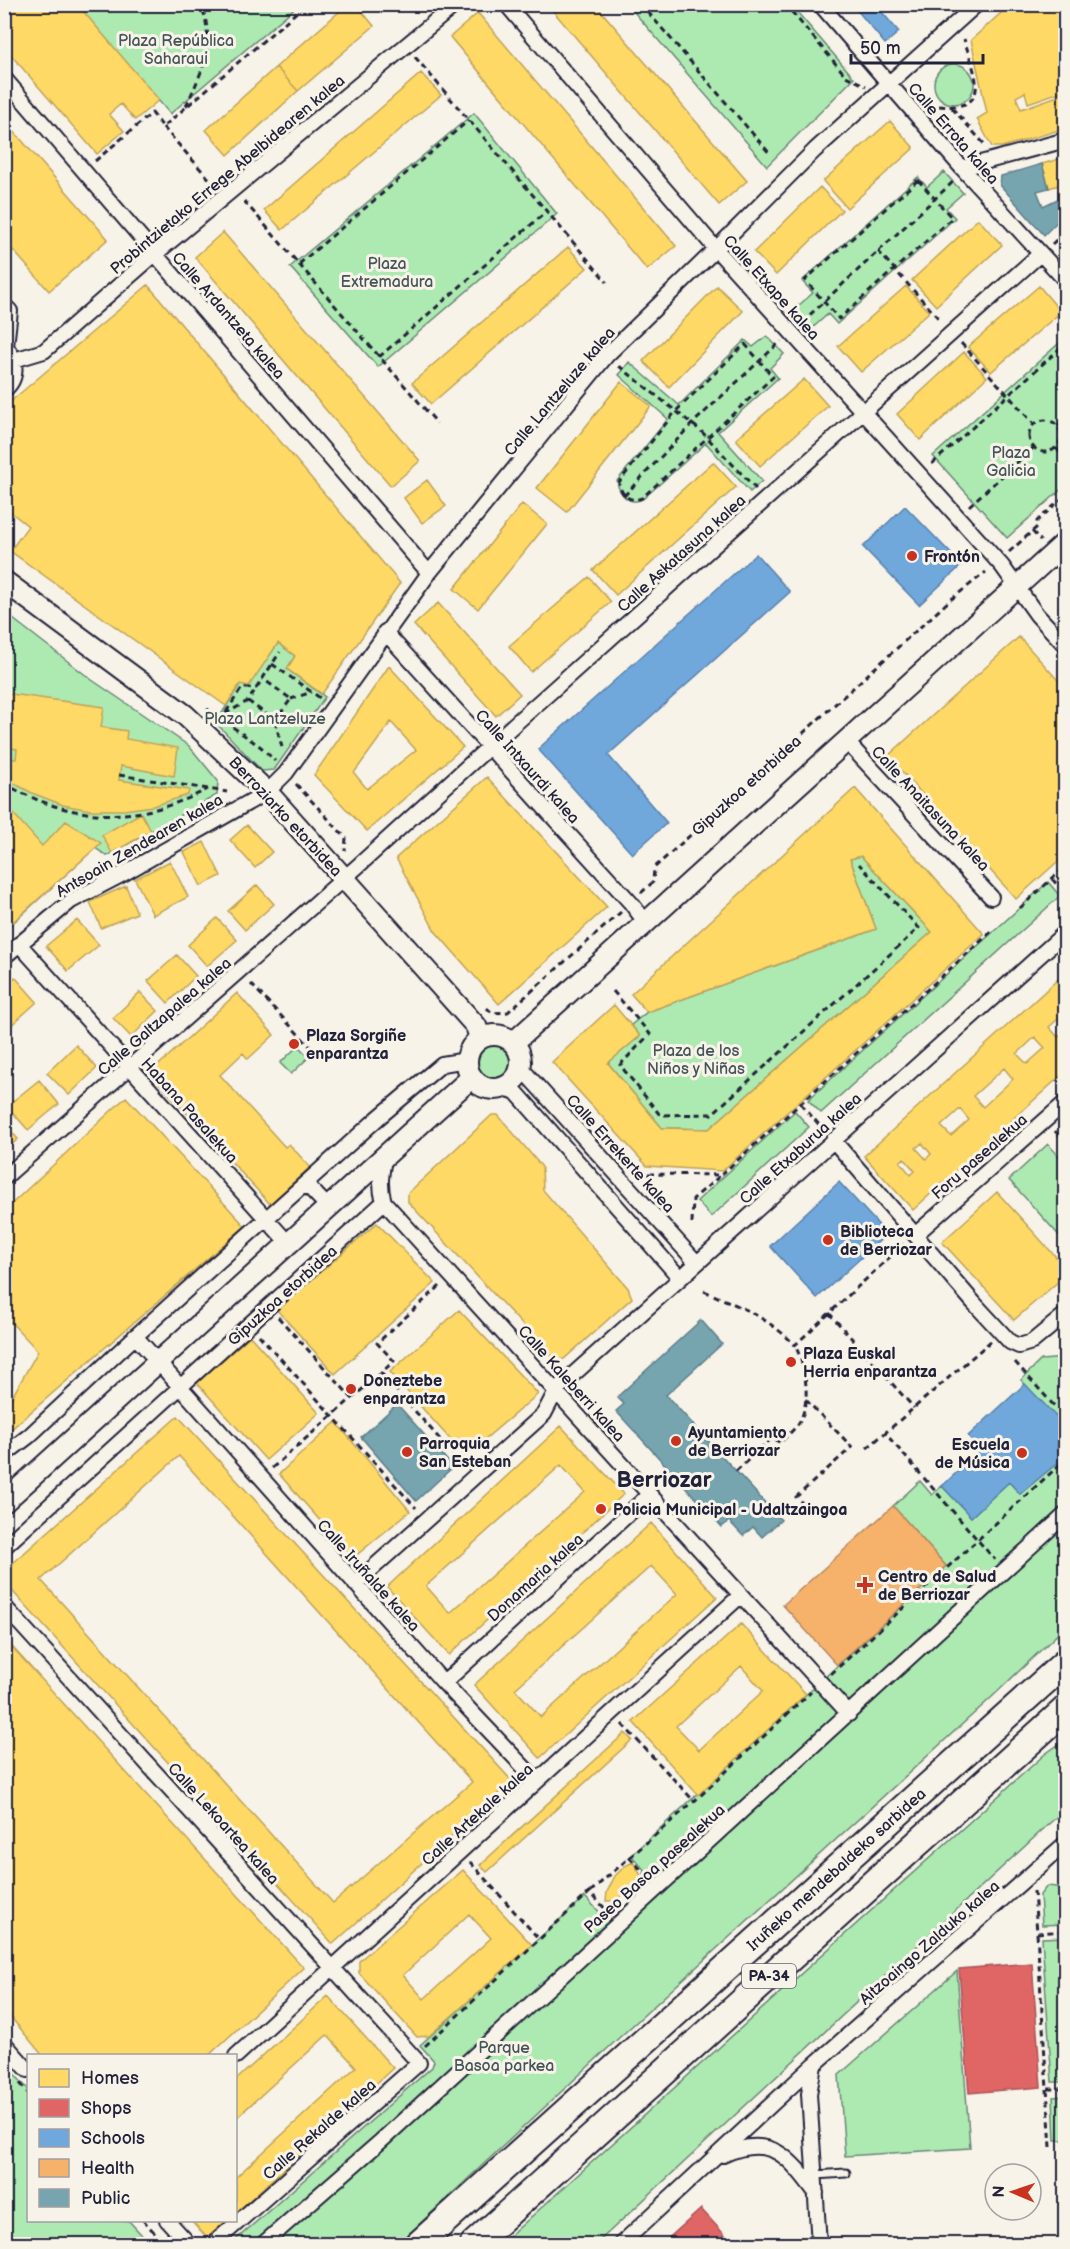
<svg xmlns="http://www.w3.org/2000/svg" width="1070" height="2249" font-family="'Balsamiq Sans',sans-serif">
  <rect width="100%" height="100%" fill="#f7f3e8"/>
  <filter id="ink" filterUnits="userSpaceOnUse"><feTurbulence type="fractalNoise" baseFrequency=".0167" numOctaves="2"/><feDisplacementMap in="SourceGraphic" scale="12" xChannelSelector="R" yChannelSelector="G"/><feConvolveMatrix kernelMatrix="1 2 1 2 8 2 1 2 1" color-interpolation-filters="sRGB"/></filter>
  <g filter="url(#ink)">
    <path fill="#adeab1" stroke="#688676" stroke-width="1.5" d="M77 5H298L170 114Z
      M628 5H791L854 78 767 166Z
      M934 84a20 20 0 1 1 40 0a20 20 0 1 1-40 0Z
      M474 113 557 214 378 367 290 267Z
      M944 172 963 193 946 208 955 218 837 324 828 314 808 332 791 312 813 293 802 281 918 177 927 187Z
      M767 336 784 354 770 368 778 378 718 432 762 481 750 492 706 443 644 498C630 507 619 495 617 481L668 419 619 375 629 362 679 405 745 340 753 347Z
      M1065 338V486L1007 538 933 456Z
      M4 612 92 680 189 746 218 781 217 795 112 853 107 856 95 848 5 930Z
      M278 643 295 656 287 669 325 697 274 770 262 771 216 723 240 684 249 685Z
      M861 856 932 932 709 1129 662 1128 608 1063 640 1036 631 1025 647 1012 876 929 850 859Z
      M1048 882 1060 896 821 1113 808 1100Z
      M477 1062a18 18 0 1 1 36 0a18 18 0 1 1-36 0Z
      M298 1046 309 1057 291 1074 280 1063Z
      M795 1111 809 1127 711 1217 697 1201Z
      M1048 1144 1065 1163V1242L1009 1180Z
      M1065 1358V1427L1021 1380 1041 1360Z
      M1065 1456V1627L992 1697 621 2036 398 2244H231L432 2067 434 2061 420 2045 585 1897 609 1922 654 1881 631 1855 946 1566 893 1506 920 1481 932 1495 942 1486 971 1517 1009 1482 1020 1494Z
      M1065 1740V1809L596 2244H501L1045 1754Z
      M1047 1886 1056 1887 1062 1892 1065 1924 1042 1925 1040 1895Z
      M1065 1937V2082H1052L1042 1938Z
      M957 1971 970 2148 845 2156 839 2075Z
      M4 2063 28 2089V2220L129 2221 150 2244H5Z
      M1065 2096V2140H1055L1053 2097Z"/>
    <path fill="#ffd966" stroke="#bda259" stroke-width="1.5" fill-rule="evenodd" d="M4 4H77L159 100 135 120 121 104 109 114 124 131 97 154 4 47Z
      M348 4H356L374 26 298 91 276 67Z
      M547 4H595L747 181 719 205Z
      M1011 4H1066V90L1028 103 1025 92 1016 97 1021 109 1066 93V128L1002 147H992L977 119 987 113 971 40Z
      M478 13 676 246 647 270 450 37Z
      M276 67 298 91 228 155 206 130Z
      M421 73 441 95 282 230 264 210Z
      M4 120 108 239 49 291 4 240Z
      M890 121 914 148 847 208 823 181Z
      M1066 157V183L1049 188 1042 164Z
      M820 187 842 210 776 275 754 252Z
      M978 219 1002 245 936 306 912 280Z
      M223 232 420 461 391 486 195 257Z
      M568 247 587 268 431 404 412 383Z
      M148 285 400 583 322 694 287 669 295 656 278 643 249 686 240 684 226 706 10 551 28 526 8 510 4 514V407Z
      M717 286 743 311 669 387 643 361Z
      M906 286 929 312 861 372 838 346Z
      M1039 286 1061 312 991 372 968 347Z
      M964 352 987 377 920 440 897 414Z
      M804 379 828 406 760 466 736 439Z
      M621 382 651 406 567 512 537 488Z
      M713 462 736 487 616 595 593 570Z
      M427 480 446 506 422 523 404 498Z
      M522 504 547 524 478 609 454 589Z
      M589 577 611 602 531 672 509 646Z
      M438 603 520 694 496 716 414 625Z
      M1019 637 1066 689V854L1016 899 888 756Z
      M389 666 463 747 367 831 314 775ZM391 722 416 750 367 789 354 773Z
      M4 693 104 707 101 727 127 731 126 739 178 748 174 776 121 766 119 780 189 790 188 795 153 806 124 810H90L63 805 32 793 4 778V758L16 759 17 749 4 747Z
      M487 777 607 907 499 1004 435 931 396 858Z
      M855 788 984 934 722 1171 647 1166 552 1062 614 1005 640 1036 608 1063 662 1128 709 1129 932 932 861 856 850 859 876 929 647 1012 631 994Z
      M4 803 42 846 66 821 101 843 4 930Z
      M141 813 151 831 112 853 102 835Z
      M247 825 272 852 255 868 230 840Z
      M204 842 221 876 201 886 184 852Z
      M170 861 188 897 153 915 135 879Z
      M257 885 274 904 245 930 228 911Z
      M126 886 137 913 101 928 90 902Z
      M217 918 237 940 207 966 188 945Z
      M77 920 99 945 68 971 46 946Z
      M177 955 196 976 168 1003 148 981Z
      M1066 972V1012L1049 1027 1058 1037 1066 1031V1071L913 1210 864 1156ZM1035 1037 1045 1048 1027 1064 1017 1054ZM1004 1068 1013 1079 983 1107 973 1096ZM960 1109 969 1120 951 1136 941 1126ZM922 1143 931 1154 926 1159 916 1148ZM904 1158 915 1171 911 1175 900 1162Z
      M15 977 37 1002 7 1029 4 1026V987Z
      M140 992 158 1011 131 1037 113 1018Z
      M237 993 274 1035 248 1059 243 1053 220 1075 285 1147 289 1144 310 1167 270 1204 150 1073Z
      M76 1045 97 1068 69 1095 47 1073Z
      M39 1080 59 1104 28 1130 7 1106Z
      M126 1097 245 1226 9 1431 4 1427V1411L38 1351 4 1315V1211Z
      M492 1115H498L542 1167 543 1190 628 1288 632 1298 564 1359 556 1361 408 1202V1193Z
      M4 1124 18 1139 4 1152Z
      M997 1192 1066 1268V1275L1014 1320 942 1242Z
      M377 1223 435 1283 335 1374 277 1310Z
      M459 1310 538 1394 465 1456 390 1372Z
      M250 1336 319 1413 266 1460 197 1383Z
      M178 1416 512 1781 333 1944 4 1582V1571ZM179 1456 472 1782 333 1903 41 1580Z
      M336 1422 410 1511 353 1558 279 1474Z
      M561 1426 624 1494 449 1655 387 1587ZM561 1465 585 1492 450 1613 426 1586Z
      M651 1523 717 1597 540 1758 474 1685ZM651 1566 677 1594 541 1717 515 1689Z
      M741 1624 806 1694 698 1795 633 1722ZM741 1666 763 1691 699 1750 676 1726Z
      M4 1638 304 1968 208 2056H43L4 2009Z
      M625 1733 632 1740 487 1872 480 1865Z
      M633 1862 642 1877 616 1901H606L607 1892 615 1876 625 1866Z
      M463 1870 532 1945 429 2036 417 2037 359 1973V1961ZM469 1914 491 1938 424 1999 403 1975Z
      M328 1996 393 2068 236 2213V2177L356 2067 327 2035 236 2118V2080Z
      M191 2220H228L208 2239Z"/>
    <path fill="#e06666" stroke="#a75259" stroke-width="1.5" d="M1032 1963 1041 2087 969 2093 959 1969Z
      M701 2209 733 2244H662Z"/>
    <path fill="#6fa8dc" stroke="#5880ac" stroke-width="1.5" d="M852 4H875L899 32 885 44Z
      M905 506 962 565 919 605 863 547Z
      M756 554 790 592 608 755 667 823 632 854 538 749Z
      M839 1182 887 1234 817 1298 770 1246Z
      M1025 1384 1066 1427V1456L1020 1494 1009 1482 971 1517 942 1486 981 1450 968 1436Z"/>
    <path fill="#f6b26b" stroke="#b6875d" stroke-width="1.5" d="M893 1506 946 1566 837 1665 783 1605Z"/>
    <path fill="#76a5af" stroke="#5d7e8c" stroke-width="1.5" d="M1042 164 1049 188 1037 191 1043 206 1066 195V213L1044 235 1000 185 1001 176Z
      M701 1320 722 1344 666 1395 781 1520 762 1537 753 1527 743 1536 729 1521 722 1527 616 1411 624 1404 617 1397Z
      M397 1404 453 1467 416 1501 361 1437Z"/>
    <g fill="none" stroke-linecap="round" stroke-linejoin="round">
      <g stroke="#22223b" stroke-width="11">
        <path id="lane" d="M815 2175 846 2173"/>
      </g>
      <g stroke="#22223b" stroke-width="18">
        <path id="street" d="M506 4 716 249 1002 566 1037 615 1066 646
          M820 4 962 168 1066 281
          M4 78 429 573
          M962 168 1066 140
          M4 305 10 311 6 346
          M4 345C17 358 19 378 4 390
          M14 360 44 351 155 254 456 4
          M385 632 631 903 646 923
          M846 741 991 897
          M19 944 289 1244
          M4 957 71 901 123 874 267 792 286 773 429 573 607 355 716 249 815 150 977 4
          M520 1067 696 1262
          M503 1087 516 1092 680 1278
          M833 1140 974 1303 1010 1342 1019 1346 1032 1342 1066 1314
          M384 1159C381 1175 379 1186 384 1202L849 1714
          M4 1178 358 866 489 747 1040 254
          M306 1184 329 1208
          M915 1235 1066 1102
          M135 1336 444 1683 537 1781
          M4 1455 29 1436 140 1332 378 1118 442 1064 467 1060
          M4 1547 384 1202
          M355 1584 544 1414 557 1389 1066 932
          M4 1606 419 2063 213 2244
          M444 1683 649 1495
          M4 2043 28 2070
          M236 2056 740 1596
          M814 2065 809 2094 819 2244
          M723 2155C771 2133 789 2157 816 2193
          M167 2220 189 2244
          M263 2244 381 2141 1066 1514
          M621 2244 814 2065 1066 1843"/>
      </g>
      <g stroke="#22223b" stroke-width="24">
        <path id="secondary" d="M4 581 185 715 267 792 476 1026 480 1038
          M467 1062a27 27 0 1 1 54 0a27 27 0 1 1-54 0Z
          M513 1043 1066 542
          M4 1502 472 1077"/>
      </g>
      <g stroke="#22223b" stroke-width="30">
        <path id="highway" d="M419 2244 1066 1662
          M474 2244 1066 1709"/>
      </g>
      <path stroke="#22223b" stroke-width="3" stroke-dasharray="6 4.5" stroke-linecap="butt" d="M641 4 771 155
        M785 4 846 76 866 86
        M415 57 607 282
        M186 106C203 69 216 46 201 4
        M939 106C995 111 974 73 964 39
        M952 108 986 146
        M163 127 212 182
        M95 161 152 113 163 127 306 4
        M918 180 952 218 839 319 805 280Z
        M244 201 437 423
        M1052 244 1066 231
        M878 251 941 321
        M299 264 469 120
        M802 322 955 180
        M961 343 1034 424
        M745 344 773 377 642 498C629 503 620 494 619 482L676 411Z
        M379 357 547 211
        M619 366 701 431 756 489
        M1029 436a16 16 0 1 1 32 0a16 16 0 1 1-32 0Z
        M1058 426 1066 419
        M1056 448 1066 459
        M932 464 1066 343
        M624 496 692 424 781 341
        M969 506 1034 447
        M1032 531 1041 541
        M1009 552 1037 527V521L1066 495
        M272 664 320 698
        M291 699 312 692
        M248 701 275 721 291 699 263 679
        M207 709 261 747 275 761
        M226 712 242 688H257
        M225 714 248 701 280 652
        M275 721 283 751
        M119 775 227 792
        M4 783C71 823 139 825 208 789
        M296 784 346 838 345 851
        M723 797 733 807
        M1052 879 1066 894
        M641 893 653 882 654 868 949 601 986 572
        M1020 908 1066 866
        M251 984 318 1055
        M613 991 650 1034 620 1065 660 1115 712 1114 919 928 859 864
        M487 1008 492 1013 508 1012 621 912
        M801 1104 821 1127
        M1055 1131 1066 1143
        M648 1174 721 1175 991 932
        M692 1223 693 1199 721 1175
        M440 1286 377 1343 394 1361 381 1373 463 1465
        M704 1291C741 1307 766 1316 795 1345L904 1244
        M829 1313 914 1408
        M278 1317 352 1398
        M259 1335 416 1508
        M991 1341 885 1433 995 1560
        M1015 1362 1066 1419
        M4 1380V1381
        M867 1448 885 1433
        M272 1468 381 1373
        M736 1471 773 1437 780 1443C786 1436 797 1428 801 1419 811 1396 805 1366 795 1345
        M804 1505 796 1497 852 1447 805 1399
        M831 1674 1066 1459
        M622 1724 694 1801
        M629 1857 648 1877
        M470 1862 539 1939
        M1034 1891 1037 1933 1066 1931
        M590 1892 700 1796 811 1692
        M1037 1933 1047 2089H1066
        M425 2046 590 1892 608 1912
        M20 2083 28 2093
        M1047 2089 1051 2147
        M143 2220 165 2244"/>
      <use href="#lane" stroke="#f7f3e8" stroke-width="7"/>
      <use href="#street" stroke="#f7f3e8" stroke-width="14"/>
      <use href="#secondary" stroke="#f7f3e8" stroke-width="20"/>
      <use href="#highway" stroke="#f7f3e8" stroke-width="26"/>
    </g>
  </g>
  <g fill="#c8321e" stroke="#f7f3e8" stroke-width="2">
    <circle cx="912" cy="556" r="6"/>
    <circle cx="294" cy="1044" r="6"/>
    <circle cx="828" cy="1240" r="6"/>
    <circle cx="791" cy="1362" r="6"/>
    <circle cx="351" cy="1389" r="6"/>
    <circle cx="676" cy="1441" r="6"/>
    <circle cx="407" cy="1452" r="6"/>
    <circle cx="1022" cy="1453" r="6"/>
    <circle cx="601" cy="1509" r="6"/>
    <path d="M862 1576h6v6h6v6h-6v6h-6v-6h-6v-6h6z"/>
  </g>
  <g text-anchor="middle" stroke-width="6" stroke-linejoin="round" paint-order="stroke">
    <rect fill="#f7f3e8" stroke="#62616f" stroke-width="1.5" x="742" y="1964" width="54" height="24" rx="4.5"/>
    <g font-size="15" font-weight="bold" fill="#22223b">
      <text x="769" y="1981">PA-34</text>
    </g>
    <g font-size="16" fill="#455458" stroke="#f7f3e8">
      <text x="176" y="46">Plaza República<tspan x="176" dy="18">Saharaui</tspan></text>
      <text x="387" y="269">Plaza<tspan x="387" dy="18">Extremadura</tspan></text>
      <text x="1011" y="458">Plaza<tspan x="1011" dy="18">Galicia</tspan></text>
      <text x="265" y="724">Plaza Lantzeluze</text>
      <text x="696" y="1056">Plaza de los<tspan x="696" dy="18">Niños y Niñas</tspan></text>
      <text x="504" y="2053">Parque<tspan x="504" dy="18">Basoa parkea</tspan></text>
    </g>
    <g font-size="16" fill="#22223b" stroke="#f7f3e8">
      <text transform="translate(954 133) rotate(49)" y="6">Calle Errota kalea</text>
      <text transform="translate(227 174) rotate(-40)" y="6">Probintzietako Errege Abelbidearen kalea</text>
      <text transform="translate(772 287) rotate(48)" y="6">Calle Etxape kalea</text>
      <text transform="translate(229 315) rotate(49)" y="6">Calle Ardantzeta kalea</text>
      <text transform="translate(559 391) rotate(-50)" y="6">Calle Lantzeluze kalea</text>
      <text transform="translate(681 553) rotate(-42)" y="6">Calle Askatasuna kalea</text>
      <text transform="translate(528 766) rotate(48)" y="6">Calle Intxaurdi kalea</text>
      <text transform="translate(746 785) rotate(-42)" y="6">Gipuzkoa etorbidea</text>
      <text transform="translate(931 808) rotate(47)" y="6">Calle Anaitasuna kalea</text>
      <text transform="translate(286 816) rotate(47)" y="6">Berroziarko etorbidea</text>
      <text transform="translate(139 845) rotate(-30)" y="6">Antsoain Zendearen kalea</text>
      <text transform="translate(164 1016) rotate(-41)" y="6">Calle Galtzapalea kalea</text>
      <text transform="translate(190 1110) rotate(48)" y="6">Habana Pasalekua</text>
      <text transform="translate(800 1148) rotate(-42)" y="6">Calle Etxaburua kalea</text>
      <text transform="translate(621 1153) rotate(48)" y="6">Calle Errekerte kalea</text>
      <text transform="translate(979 1156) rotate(-41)" y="6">Foru pasealekua</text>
      <text transform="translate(282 1295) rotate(-42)" y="6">Gipuzkoa etorbidea</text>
      <text transform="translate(572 1383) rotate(48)" y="6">Calle Kaleberri kalea</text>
      <text transform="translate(369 1575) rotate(48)" y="6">Calle Iruñalde kalea</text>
      <text transform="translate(535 1577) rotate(-42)" y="6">Donamaria kalea</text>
      <text transform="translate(477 1814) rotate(-42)" y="6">Calle Artekale kalea</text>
      <text transform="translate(224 1823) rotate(48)" y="6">Calle Lekoartea kalea</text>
      <text transform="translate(654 1868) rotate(-42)" y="6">Paseo Basoa pasealekua</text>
      <text transform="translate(836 1869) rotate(-42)" y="6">Iruñeko mendebaldeko sarbidea</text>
      <text transform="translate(929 1942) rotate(-41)" y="6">Aitzoaingo Zalduko kalea</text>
      <text transform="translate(319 2129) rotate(-41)" y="6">Calle Rekalde kalea</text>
    </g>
    <g font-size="16" font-weight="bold" fill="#22223b" stroke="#f7f3e8" text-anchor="start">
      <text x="924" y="562">Frontón</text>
      <text x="306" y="1041">Plaza Sorgiñe<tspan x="306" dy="18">enparantza</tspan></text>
      <text x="840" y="1237">Biblioteca<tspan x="840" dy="18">de Berriozar</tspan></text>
      <text x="803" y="1359">Plaza Euskal<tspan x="803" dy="18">Herria enparantza</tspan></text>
      <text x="363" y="1386">Doneztebe<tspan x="363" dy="18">enparantza</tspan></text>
      <text x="688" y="1438">Ayuntamiento<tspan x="688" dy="18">de Berriozar</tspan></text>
      <text x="419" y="1449">Parroquia<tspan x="419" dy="18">San Esteban</tspan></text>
      <text x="1010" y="1450" text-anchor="end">Escuela<tspan x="1010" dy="18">de Música</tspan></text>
      <text x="613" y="1515">Policia Municipal - Udaltzaingoa</text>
      <text x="878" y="1582">Centro de Salud<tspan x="878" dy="18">de Berriozar</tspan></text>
    </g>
    <g font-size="22" font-weight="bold" fill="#22223b" stroke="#f7f3e8">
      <text x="664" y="1487">Berriozar</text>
    </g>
  </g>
  <rect width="1070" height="2249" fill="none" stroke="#f7f3e8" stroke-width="24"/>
  <rect x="12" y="12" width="1046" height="2225" fill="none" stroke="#22223b" stroke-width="2" filter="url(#ink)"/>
  <rect x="27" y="2054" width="210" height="168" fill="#f7f3e8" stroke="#a29fa3" stroke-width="1.5"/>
  <rect x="39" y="2069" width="30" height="18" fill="#ffd966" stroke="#a29fa3" stroke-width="1.5"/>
  <text x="81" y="2084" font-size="18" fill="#22223b">Homes</text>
  <rect x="39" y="2099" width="30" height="18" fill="#e06666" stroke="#a29fa3" stroke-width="1.5"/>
  <text x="81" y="2114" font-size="18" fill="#22223b">Shops</text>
  <rect x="39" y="2129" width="30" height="18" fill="#6fa8dc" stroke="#a29fa3" stroke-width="1.5"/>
  <text x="81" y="2144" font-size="18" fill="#22223b">Schools</text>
  <rect x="39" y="2159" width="30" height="18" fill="#f6b26b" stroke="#a29fa3" stroke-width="1.5"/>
  <text x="81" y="2174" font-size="18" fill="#22223b">Health</text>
  <rect x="39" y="2189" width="30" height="18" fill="#76a5af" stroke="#a29fa3" stroke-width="1.5"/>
  <text x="81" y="2204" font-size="18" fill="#22223b">Public</text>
  <g transform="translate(1013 2192) rotate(272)"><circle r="28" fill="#f7f3e8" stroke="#a29fa3" stroke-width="1.5"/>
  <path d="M0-4.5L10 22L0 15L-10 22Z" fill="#c8321e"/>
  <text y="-9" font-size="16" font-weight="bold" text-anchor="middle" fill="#22223b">N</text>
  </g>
  <path d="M851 54v9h132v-9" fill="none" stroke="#22223b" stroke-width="3"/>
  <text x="860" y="54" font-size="18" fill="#22223b" stroke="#f7f3e8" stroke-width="4.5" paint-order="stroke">50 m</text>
</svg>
